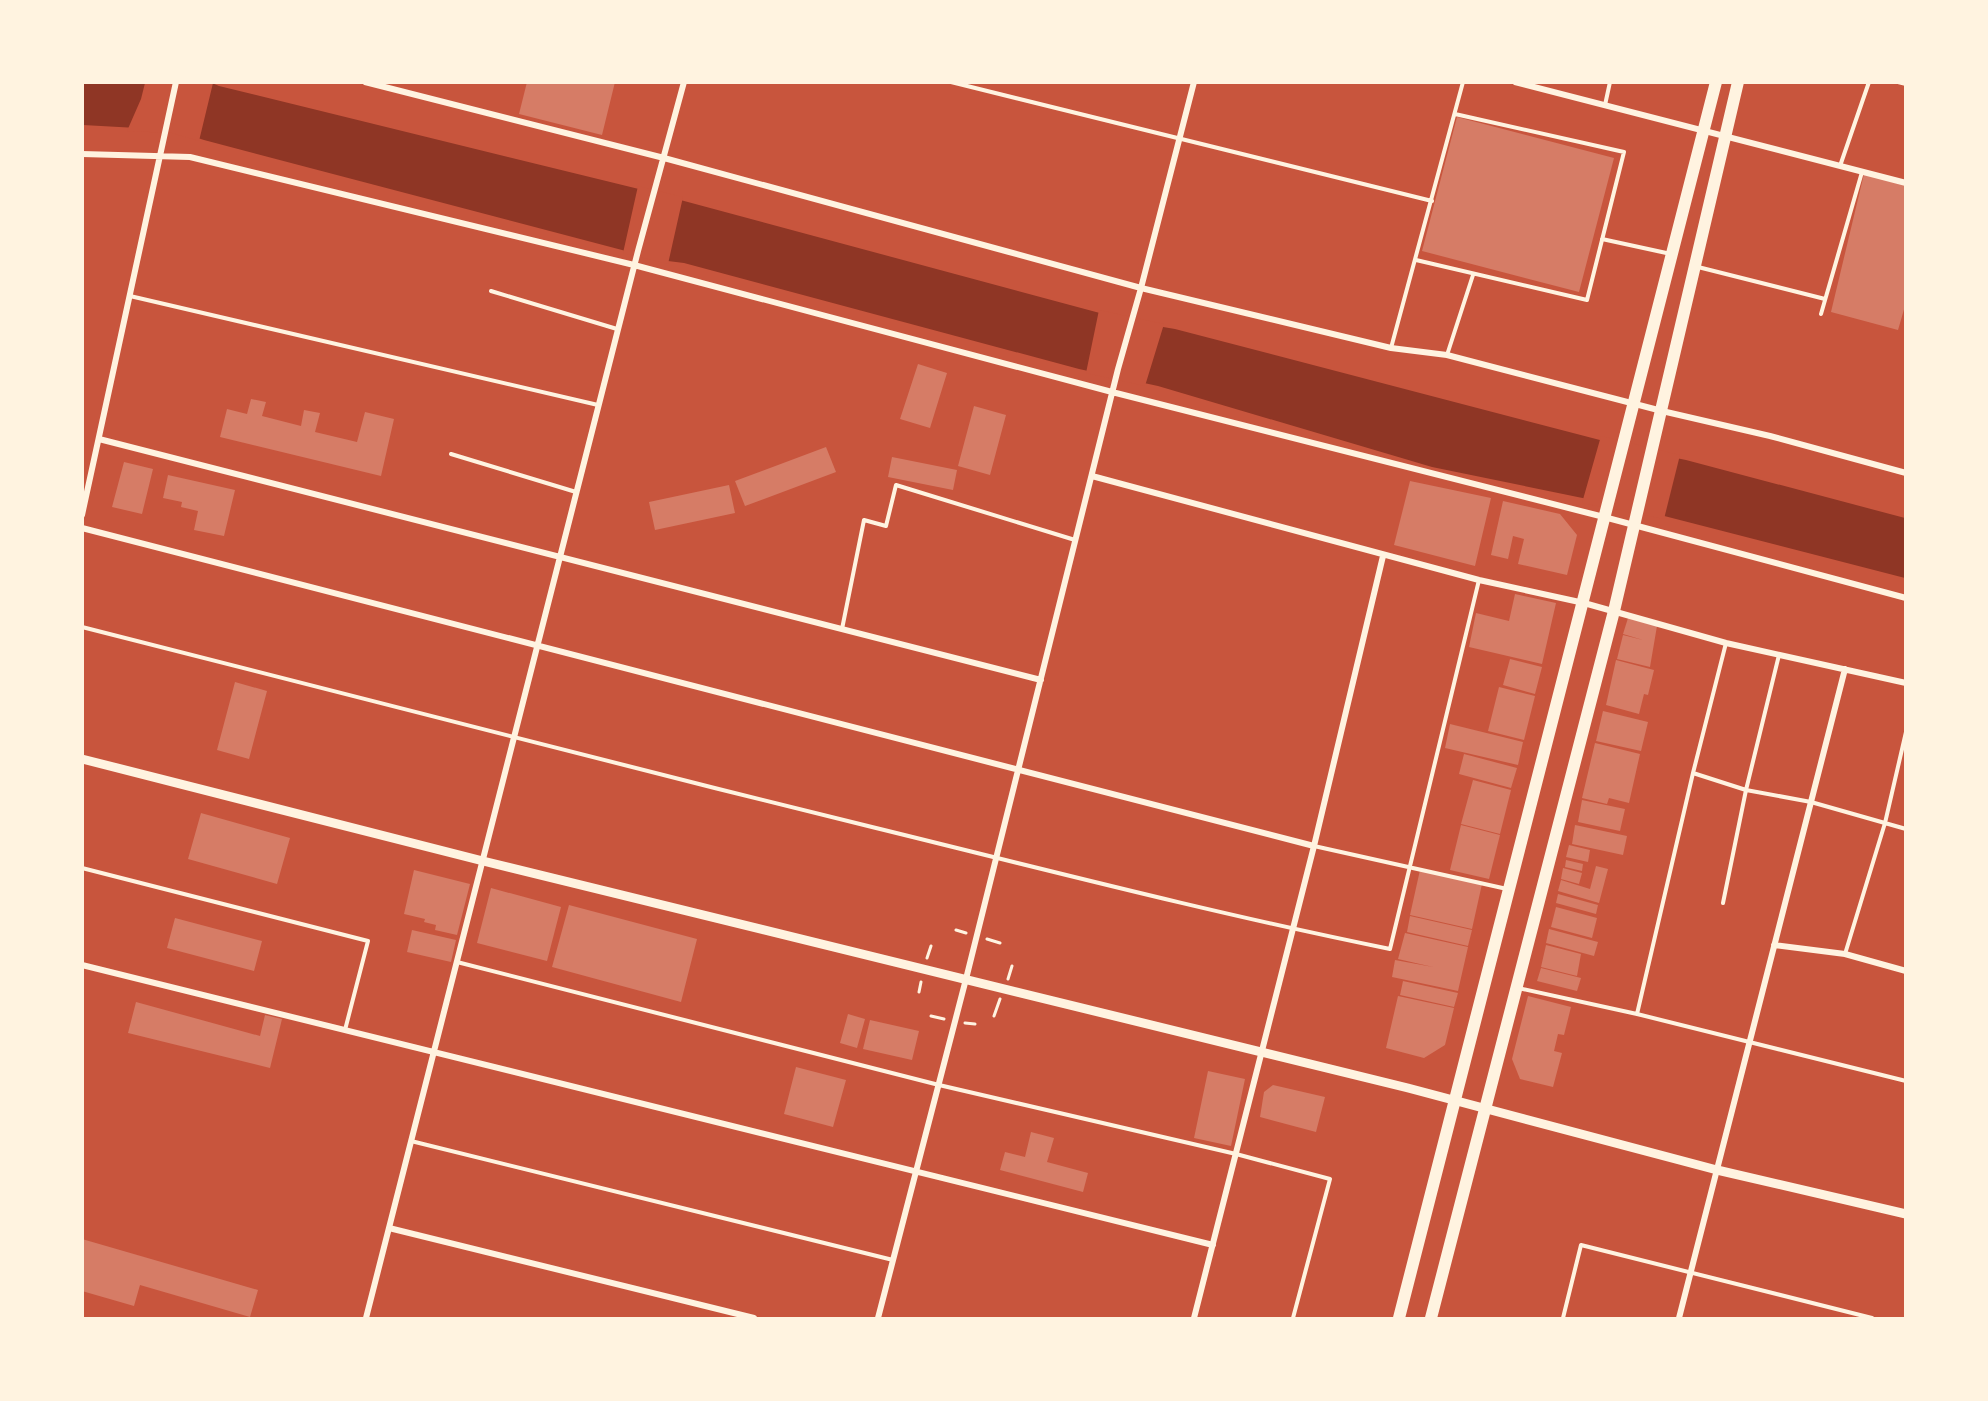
<svg xmlns="http://www.w3.org/2000/svg" width="1988" height="1401" font-family="Jost,sans-serif">
  <rect width="100%" height="100%" fill="#c8553d"/>
  <path fill="#8f3625" d="M82 83H212L219 86 647 191 1096 312 1139 323 1175 329 1646 452 1686 460 1905 518V578L1641 510 1432 467 1158 386 1079 369 684 263 660 260 204 140 173 130 83 125Z"/>
  <path fill="#c8553d" d="M145 83H213L199 141 172 133 127 131 141 99Z
    M638 186 683 197 668 264 623 253Z
    M1099 310 1164 324 1145 386 1086 373Z
    M1601 436 1680 455 1664 519 1582 503Z"/>
  <path fill="#d67c66" d="M527 82H615L602 135 519 114Z
    M1457 117 1614 158 1579 292 1422 251Z
    M1864 174 1905 185V306L1898 330 1831 312Z
    M918 364 947 373 930 428 900 419Z
    M251 399 266 402 262 416 301 426 304 410 320 413 315 432 357 442 365 412 394 419 381 476 220 437 227 409 247 414Z
    M974 406 1006 415 990 475 958 466Z
    M826 447 836 472 745 506 735 481Z
    M892 457 957 470 953 490 888 477Z
    M124 462 153 469 142 514 112 507Z
    M168 475 235 490 224 536 194 530 198 511 181 507 182 502 163 498Z
    M1410 481 1491 498 1475 566 1394 545Z
    M729 485 735 513 655 530 649 502Z
    M1503 501 1560 514 1577 535 1567 575 1518 564 1524 539 1513 536 1508 559 1491 555Z
    M1515 594 1556 603 1542 664 1469 647 1476 613 1509 621Z
    M1628 618 1657 626 1650 667 1617 659 1623 635 1643 640 1623 634Z
    M1510 659 1542 667 1535 694 1503 685Z
    M1616 660 1654 670 1648 695 1644 694 1639 714 1606 705Z
    M235 682 267 691 249 759 217 750Z
    M1499 687 1535 696 1524 740 1488 731Z
    M1603 711 1648 722 1641 751 1596 741Z
    M1450 724 1523 742 1518 765 1445 748Z
    M1595 743 1640 754 1629 803 1609 798 1607 804 1582 798Z
    M1464 754 1517 768 1511 788 1459 774Z
    M1473 780 1511 790 1500 834 1461 824Z
    M1582 800 1625 809 1620 831 1578 822Z
    M201 813 290 838 277 884 188 859Z
    M1461 825 1500 835 1489 879 1450 870Z
    M1575 825 1627 836 1623 855 1572 844Z
    M1569 845 1590 850 1588 862 1566 857Z
    M1566 860 1583 864 1582 871 1565 867Z
    M1596 866 1608 869 1599 903 1558 891 1561 880 1590 889Z
    M1563 868 1582 873 1579 884 1561 879Z
    M414 870 470 884 457 935 435 930 436 925 424 922 425 919 404 914Z
    M1420 870 1482 884 1472 929 1410 915Z
    M491 888 561 907 547 961 477 943Z
    M1558 894 1598 905 1596 914 1556 903Z
    M569 905 697 939 681 1002 552 967Z
    M1556 907 1597 918 1592 938 1551 927Z
    M1410 916 1472 930 1468 946 1407 932Z
    M175 918 262 941 254 971 167 948Z
    M1549 929 1598 942 1594 956 1546 943Z
    M412 930 456 940 451 962 407 952Z
    M1405 933 1468 947 1458 991 1392 977 1395 960 1433 967 1398 959Z
    M1546 945 1581 954 1577 976 1541 967Z
    M1541 968 1581 978 1577 991 1537 981Z
    M1403 981 1458 993 1454 1007 1400 995Z
    M1398 996 1454 1008 1445 1045 1424 1058 1386 1048Z
    M1528 996 1571 1007 1564 1035 1558 1034 1554 1051 1562 1053 1553 1087 1520 1079 1512 1059Z
    M136 1002 260 1036 265 1015 282 1019 270 1068 128 1033Z
    M848 1014 865 1019 857 1048 840 1043Z
    M870 1020 919 1031 912 1060 863 1049Z
    M796 1067 846 1080 833 1127 784 1114Z
    M1208 1071 1245 1079 1231 1146 1194 1138Z
    M1273 1085 1325 1097 1316 1132 1260 1117 1264 1092Z
    M1031 1132 1054 1138 1047 1162 1088 1173 1083 1192 1000 1170 1005 1152 1025 1157Z
    M82 1239 258 1290 250 1317 140 1285 134 1306 82 1291Z"/>
  <g fill="none" stroke-linecap="round" stroke-linejoin="round">
    <path stroke="#fff3e0" stroke-width="3" d="M956 930 966 933
      M987 939 1000 943
      M927 958 931 946
      M1008 979 1012 966
      M919 992 921 982
      M931 1016 944 1019
      M994 1016 1000 999
      M965 1023 975 1024"/>
    <path stroke="#fff3e0" stroke-width="4" d="M951 82 1432 201
      M1898 82 1906 84
      M1605 105 1610 82
      M1840 166 1869 82
      M1602 239 1671 254
      M1416 260 1587 300 1624 152 1455 114
      M1698 267 1825 299
      M491 291 617 329
      M130 296 598 405
      M1821 314 1862 172
      M1391 348 1463 82
      M1447 355 1473 275
      M451 454 576 492
      M82 627C347 695 611 763 876 828 1047 870 1217 914 1390 949L1479 580
      M842 629 864 520 886 526 896 485 1075 540
      M1693 773 1746 790 1811 802 1906 829
      M1314 846 1507 889
      M82 868 368 941 345 1030
      M1723 903 1746 790 1779 655
      M1845 954 1885 823 1906 732
      M457 962 939 1085 1236 1154 1330 1179 1293 1318
      M1518 988 1637 1014 1906 1081
      M1637 1014 1693 773 1726 643
      M411 1141 893 1260
      M1563 1318 1581 1245 1872 1318"/>
    <path stroke="#fff3e0" stroke-width="6" d="M365 82 664 158 1141 288 1391 348 1447 355 1662 411 1770 436 1906 473
      M1515 82 1906 183
      M82 154 190 157 634 265 1112 392 1604 517 1906 598
      M99 439 1041 680
      M1092 476 1479 580 1584 603 1726 643 1906 683
      M82 515 176 82
      M82 528 1314 846
      M1774 945 1845 954 1906 971
      M82 965 1213 1245
      M389 1228 754 1318
      M366 1318 638 251 684 82
      M878 1318 966 979 1118 369 1141 288 1194 82
      M1194 1318 1314 846 1383 556
      M1679 1318 1845 669"/>
    <path stroke="#fff3e0" stroke-width="9" d="M82 759 483 861 1408 1088 1717 1170 1906 1214"/>
    <path stroke="#fff3e0" stroke-width="12" d="M1399 1318 1716 82
      M1431 1318 1614 611 1738 82"/>
  </g>
  <rect width="1988" height="1401" fill="none" stroke="#fff3e0" stroke-width="168"/>
</svg>
